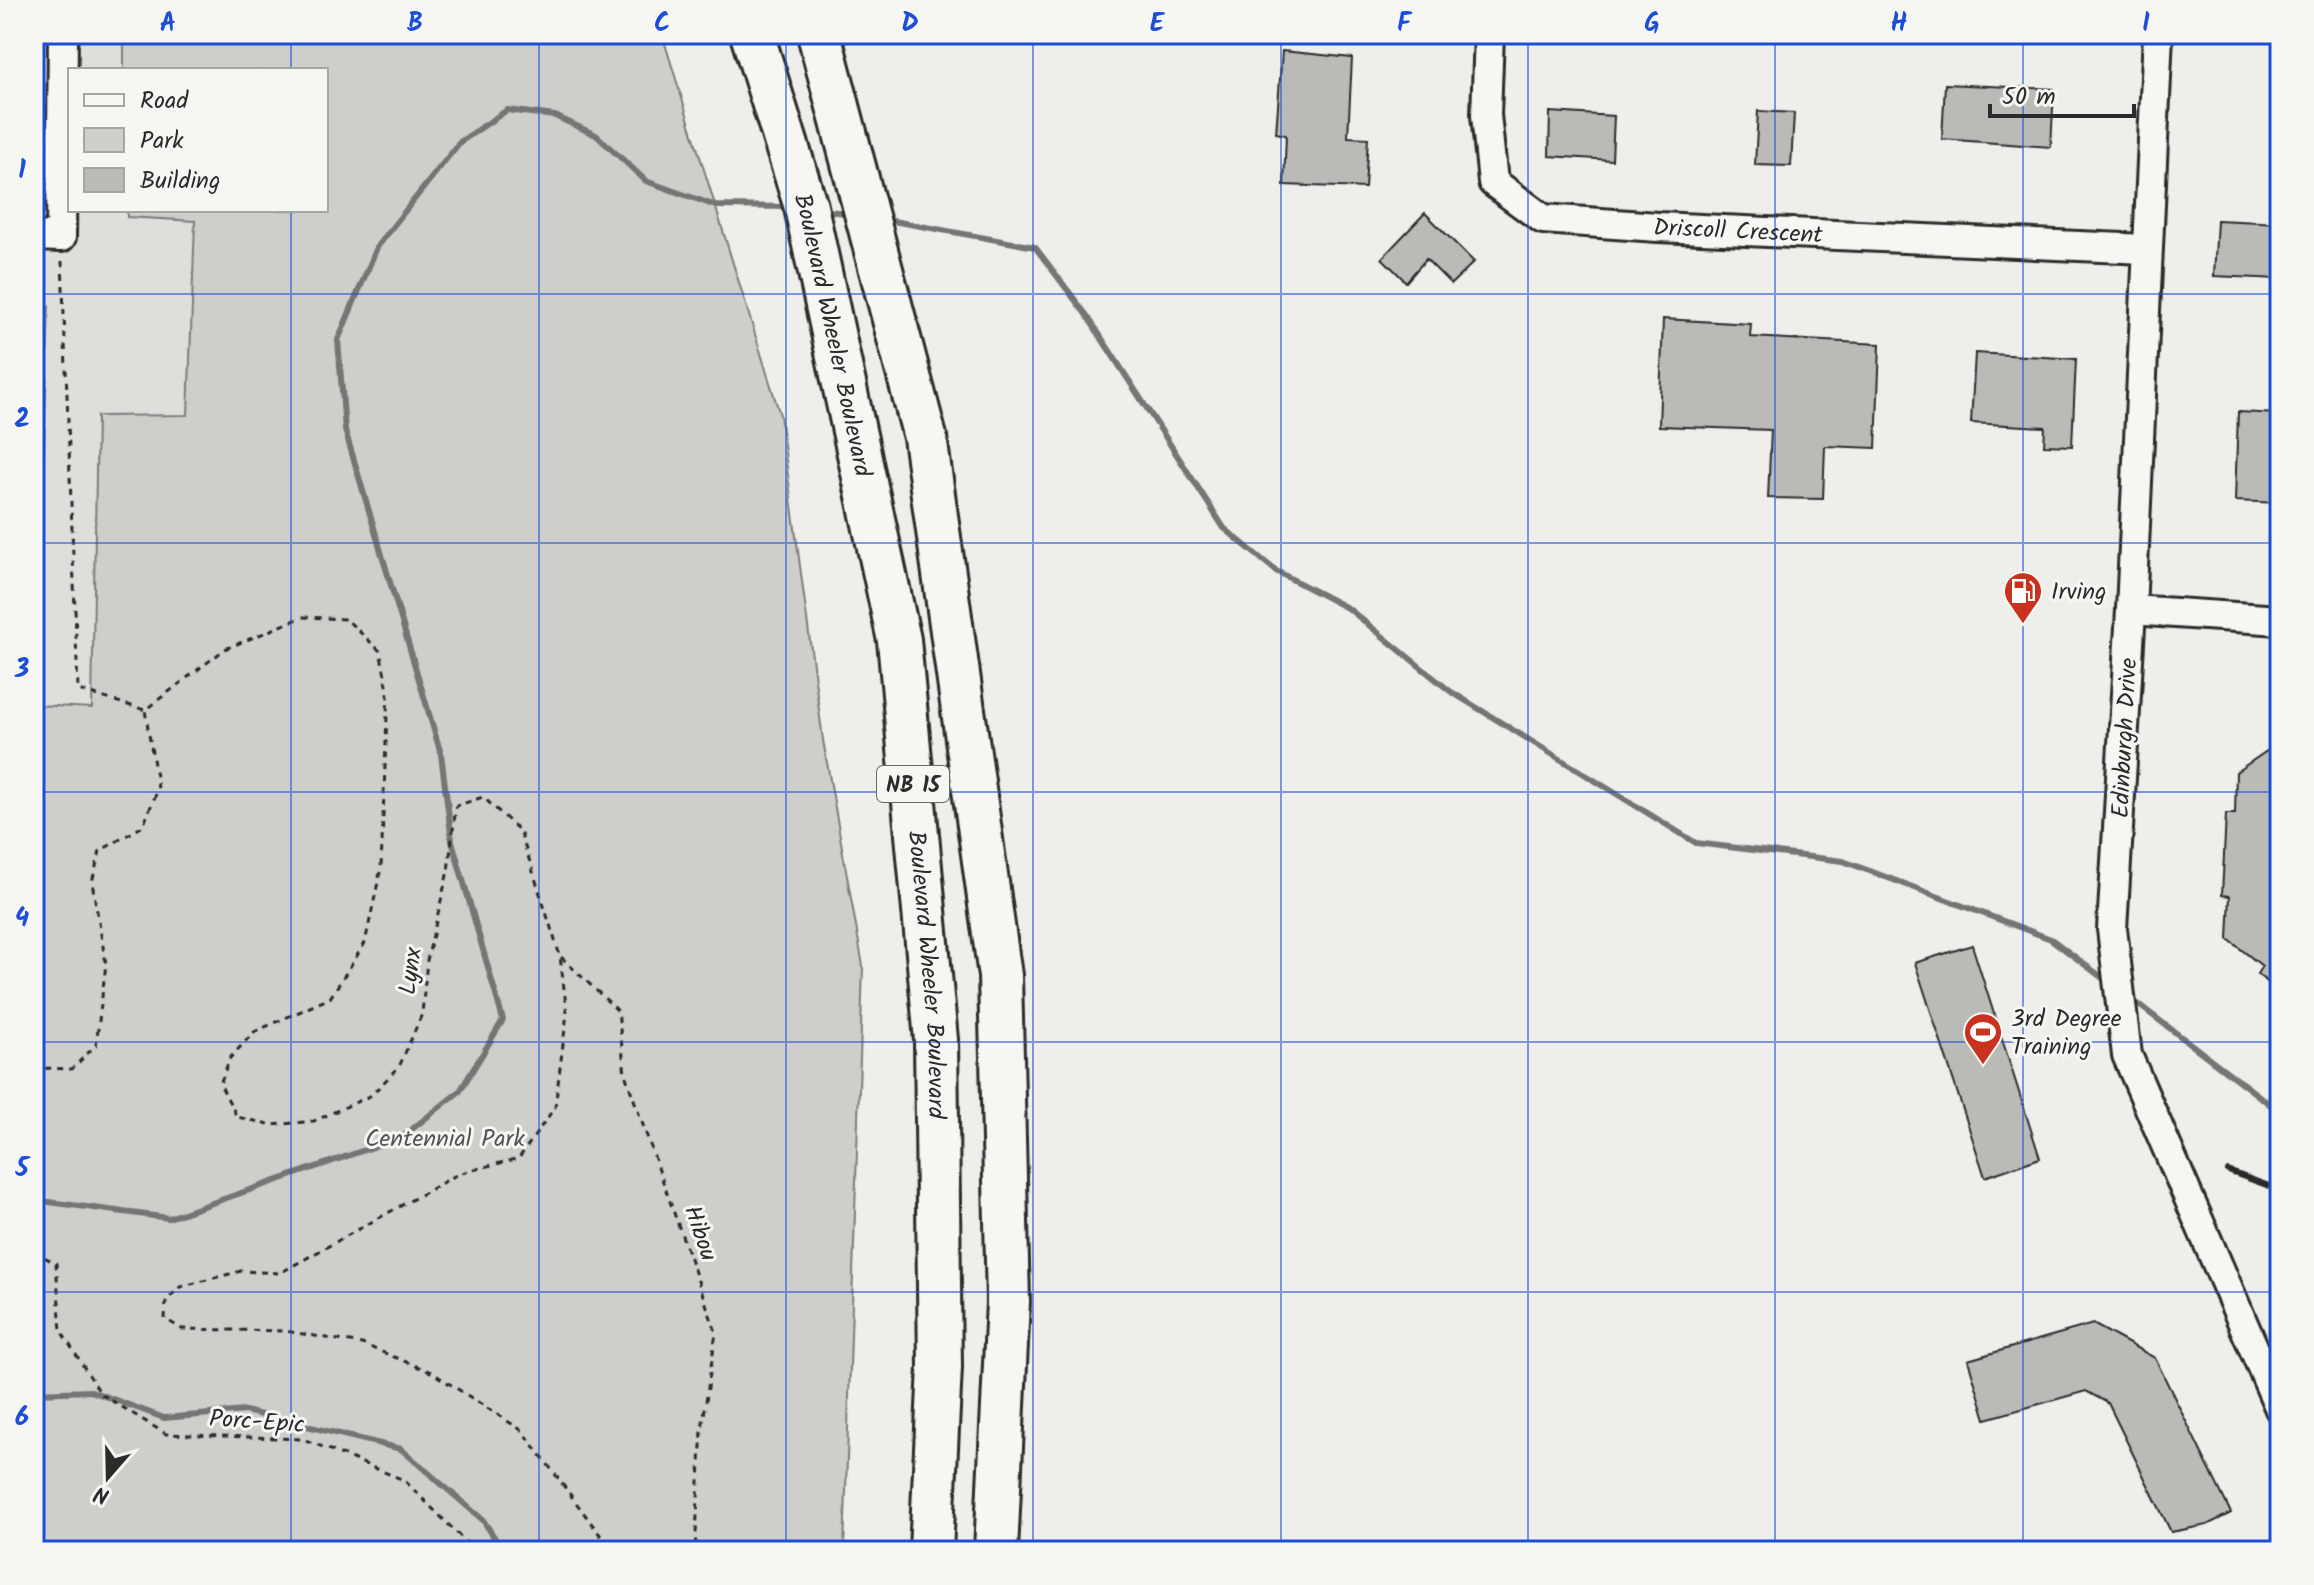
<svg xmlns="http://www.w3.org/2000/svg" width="2314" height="1585" font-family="Kalam,sans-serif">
  <rect width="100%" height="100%" fill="#eeeeea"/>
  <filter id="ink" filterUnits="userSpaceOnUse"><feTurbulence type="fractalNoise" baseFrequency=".0125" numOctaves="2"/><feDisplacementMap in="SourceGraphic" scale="16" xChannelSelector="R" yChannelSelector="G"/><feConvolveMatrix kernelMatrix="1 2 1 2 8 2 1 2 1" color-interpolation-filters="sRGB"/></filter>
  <g filter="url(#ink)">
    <path fill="#dededb" d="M34 34H232V70H70V210H229L219 769 34 756Z"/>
    <path fill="#cececa" stroke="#7c7c7a" stroke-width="2" d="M245 34H662L780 415 823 740 863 966 844 1551H34V305L49 306 35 705 92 708 97 416 188 415 195 221 127 217V210H326V70H124V37L244 44Z"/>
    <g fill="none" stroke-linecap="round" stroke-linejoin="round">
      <path stroke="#757573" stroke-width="6" d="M823 210 851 214
        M882 219 1035 247 1088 317 1224 528 1276 571 1349 609 1450 691 1696 843 1843 861 2051 939 2108 982
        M2130 998 2280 1112
        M34 1200 169 1218 402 1137 460 1091 503 1020 452 841 441 754 345 430 338 340 378 245 460 142 507 110 555 116 596 135 646 181 716 206 792 207
        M34 1393 91 1391 164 1418 245 1411 401 1449 483 1520 503 1551"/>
    </g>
    <path fill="#babab7" stroke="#2b2b2b" stroke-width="2" d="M1282 51 1352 58 1348 137 1368 138 1365 188 1284 185 1286 135 1276 133Z
      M1945 84 2054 89 2051 147 1942 139Z
      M1758 111 1794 113 1791 166 1755 165Z
      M1550 112 1614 116 1612 160 1549 156Z
      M1425 213 1474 262 1451 284 1426 259 1406 282 1382 258Z
      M2217 220 2280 223V279L2214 276Z
      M1663 319 1751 324 1750 337 1880 344 1876 448 1825 446 1823 499 1768 498 1771 430 1659 426Z
      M1975 353 2076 359 2072 446 2044 445 2045 427 1971 423Z
      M2238 412 2280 414V503L2235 501Z
      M2280 742V992L2257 974 2262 966 2228 939 2230 896 2222 895 2226 814H2235L2236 772Z
      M1972 945 2040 1158 1985 1177 1915 963Z
      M2093 1324 2155 1358 2231 1513 2207 1525 2171 1532 2108 1403 2086 1391 1986 1419 1968 1360Z"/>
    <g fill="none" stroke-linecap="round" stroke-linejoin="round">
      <g stroke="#2b2b2b" stroke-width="34">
        <g id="minor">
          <path id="s1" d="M1489 34 1486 115 1493 182 1543 219 1658 227 2146 249"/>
          <path d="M2158 34 2131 610 2112 929 2127 1055 2280 1409"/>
          <path d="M34 236 61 237 63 34"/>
          <path d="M2131 610 2280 620"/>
        </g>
      </g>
      <g stroke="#2b2b2b" stroke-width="48">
        <g id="highway">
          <path id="s2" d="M752 34 806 207 899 640 936 1040 940 1367 931 1551"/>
          <path d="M819 34 925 437 1000 976 1008 1302 996 1551"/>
        </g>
      </g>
      <path stroke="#2b2b2b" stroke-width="3" stroke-dasharray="6 6" stroke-linecap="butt" d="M62 261 78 690 145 710
        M561 957 618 1011 625 1074 716 1332 702 1429 695 1551
        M34 1065 39 1068 72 1069 96 1045 106 964 92 882 100 851 143 826 158 789 145 710 225 649 303 617 346 619 380 651 388 690 381 868 365 943 330 998 254 1032 230 1058 220 1084 237 1117 273 1125 314 1121 370 1096 399 1067 422 1014 427 960 448 871 456 806 483 797 520 831 560 956 567 1013 555 1107 519 1158 458 1174 280 1273 241 1271 180 1287 166 1301 165 1319 182 1329 285 1331 362 1344 431 1372 523 1431 612 1551
        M34 1252 56 1263 61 1331 101 1394 166 1434 303 1439 404 1480 475 1551"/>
      <use href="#minor" stroke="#f6f6f2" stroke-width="28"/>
      <use href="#highway" stroke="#f6f6f2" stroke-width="42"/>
      <path stroke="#2b2b2b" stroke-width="6" d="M2228 1171 2280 1190"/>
    </g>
  </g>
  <path fill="none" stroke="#1d4ed8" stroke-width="2" stroke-opacity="0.55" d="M291 34V70M539 34V1551M786 34V1551M1033 34V1551M1281 34V1551M1528 34V1551M1775 34V1551M2023 34V1551M291 210V1551M34 294H2280M34 543H2280M34 792H2280M34 1042H2280M34 1292H2280"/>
  <defs>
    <g id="fuel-pin" transform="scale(2)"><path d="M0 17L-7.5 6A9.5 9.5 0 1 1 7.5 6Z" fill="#c8321e" stroke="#f6f6f2"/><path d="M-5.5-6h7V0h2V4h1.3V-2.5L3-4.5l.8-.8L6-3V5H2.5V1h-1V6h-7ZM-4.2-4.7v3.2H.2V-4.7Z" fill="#fff"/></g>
    <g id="stadium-pin" transform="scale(2)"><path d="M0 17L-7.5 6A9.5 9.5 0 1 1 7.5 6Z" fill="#c8321e" stroke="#f6f6f2"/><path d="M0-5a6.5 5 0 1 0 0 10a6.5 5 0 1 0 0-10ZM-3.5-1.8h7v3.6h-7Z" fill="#fff"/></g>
  </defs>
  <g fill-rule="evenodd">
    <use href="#fuel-pin" x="2023" y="591"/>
    <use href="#stadium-pin" x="1983" y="1032"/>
  </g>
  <g text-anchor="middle" stroke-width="6" stroke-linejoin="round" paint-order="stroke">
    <rect fill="#f6f6f2" stroke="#686867" stroke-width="2" x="877" y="766" width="72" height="36" rx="6"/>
    <g font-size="22" font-weight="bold" fill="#2b2b2b">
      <text x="913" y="792">NB 15</text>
    </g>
    <g font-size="24" fill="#2b2b2b" stroke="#f6f6f2">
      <text dy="8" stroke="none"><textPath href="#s1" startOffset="406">Driscoll Crescent</textPath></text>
      <text dy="8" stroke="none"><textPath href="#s2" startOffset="312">Boulevard Wheeler Boulevard</textPath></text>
      <text transform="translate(2124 738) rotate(-87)" y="8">Edinburgh Drive</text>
      <text transform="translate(410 971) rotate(-82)" y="8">Lynx</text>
      <text dy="8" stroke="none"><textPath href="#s2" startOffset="960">Boulevard Wheeler Boulevard</textPath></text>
      <text transform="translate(701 1233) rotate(71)" y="8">Hibou</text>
      <text transform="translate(257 1421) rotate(4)" y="8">Porc-Epic</text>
    </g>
    <g font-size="24" fill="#2b2b2b" stroke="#f6f6f2" text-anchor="start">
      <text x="2051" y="599">Irving</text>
      <text x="2011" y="1026">3rd Degree<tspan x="2011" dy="28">Training</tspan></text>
    </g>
    <g font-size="24" fill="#545453" stroke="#f6f6f2">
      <text x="445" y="1146">Centennial Park</text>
    </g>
  </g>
  <rect width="2314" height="1585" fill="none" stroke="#f6f6f2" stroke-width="88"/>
  <rect x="68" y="68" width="260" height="144" fill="#f6f6f2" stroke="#a5a5a2" stroke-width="2"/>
  <rect x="84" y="94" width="40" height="12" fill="#f6f6f2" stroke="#a5a5a2" stroke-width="2"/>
  <text x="140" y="108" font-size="24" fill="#2b2b2b">Road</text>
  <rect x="84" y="128" width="40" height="24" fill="#cececa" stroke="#a5a5a2" stroke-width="2"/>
  <text x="140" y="148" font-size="24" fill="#2b2b2b">Park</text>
  <rect x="84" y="168" width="40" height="24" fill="#babab7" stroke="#a5a5a2" stroke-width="2"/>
  <text x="140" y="188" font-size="24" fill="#2b2b2b">Building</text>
  <g transform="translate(108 1477) rotate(200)" stroke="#f6f6f2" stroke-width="6" paint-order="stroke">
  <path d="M0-6L14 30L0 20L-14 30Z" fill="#2b2b2b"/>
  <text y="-12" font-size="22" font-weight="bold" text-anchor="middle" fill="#2b2b2b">N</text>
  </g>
  <path d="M1990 104v12h144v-12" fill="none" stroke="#2b2b2b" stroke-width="4"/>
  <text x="2002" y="104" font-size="24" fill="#2b2b2b" stroke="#f6f6f2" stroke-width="6" paint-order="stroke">50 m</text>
  <rect x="44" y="44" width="2226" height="1497" fill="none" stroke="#1d4ed8" stroke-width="3"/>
  <g font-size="26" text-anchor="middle" font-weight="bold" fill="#1d4ed8">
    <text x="168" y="31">A</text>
    <text x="415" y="31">B</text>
    <text x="662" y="31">C</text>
    <text x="910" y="31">D</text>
    <text x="1157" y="31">E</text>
    <text x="1404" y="31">F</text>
    <text x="1652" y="31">G</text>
    <text x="1899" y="31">H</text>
    <text x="2146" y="31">I</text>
    <text x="22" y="178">1</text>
    <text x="22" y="427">2</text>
    <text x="22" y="677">3</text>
    <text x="22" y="926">4</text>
    <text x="22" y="1176">5</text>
    <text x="22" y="1425">6</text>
  </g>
</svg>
